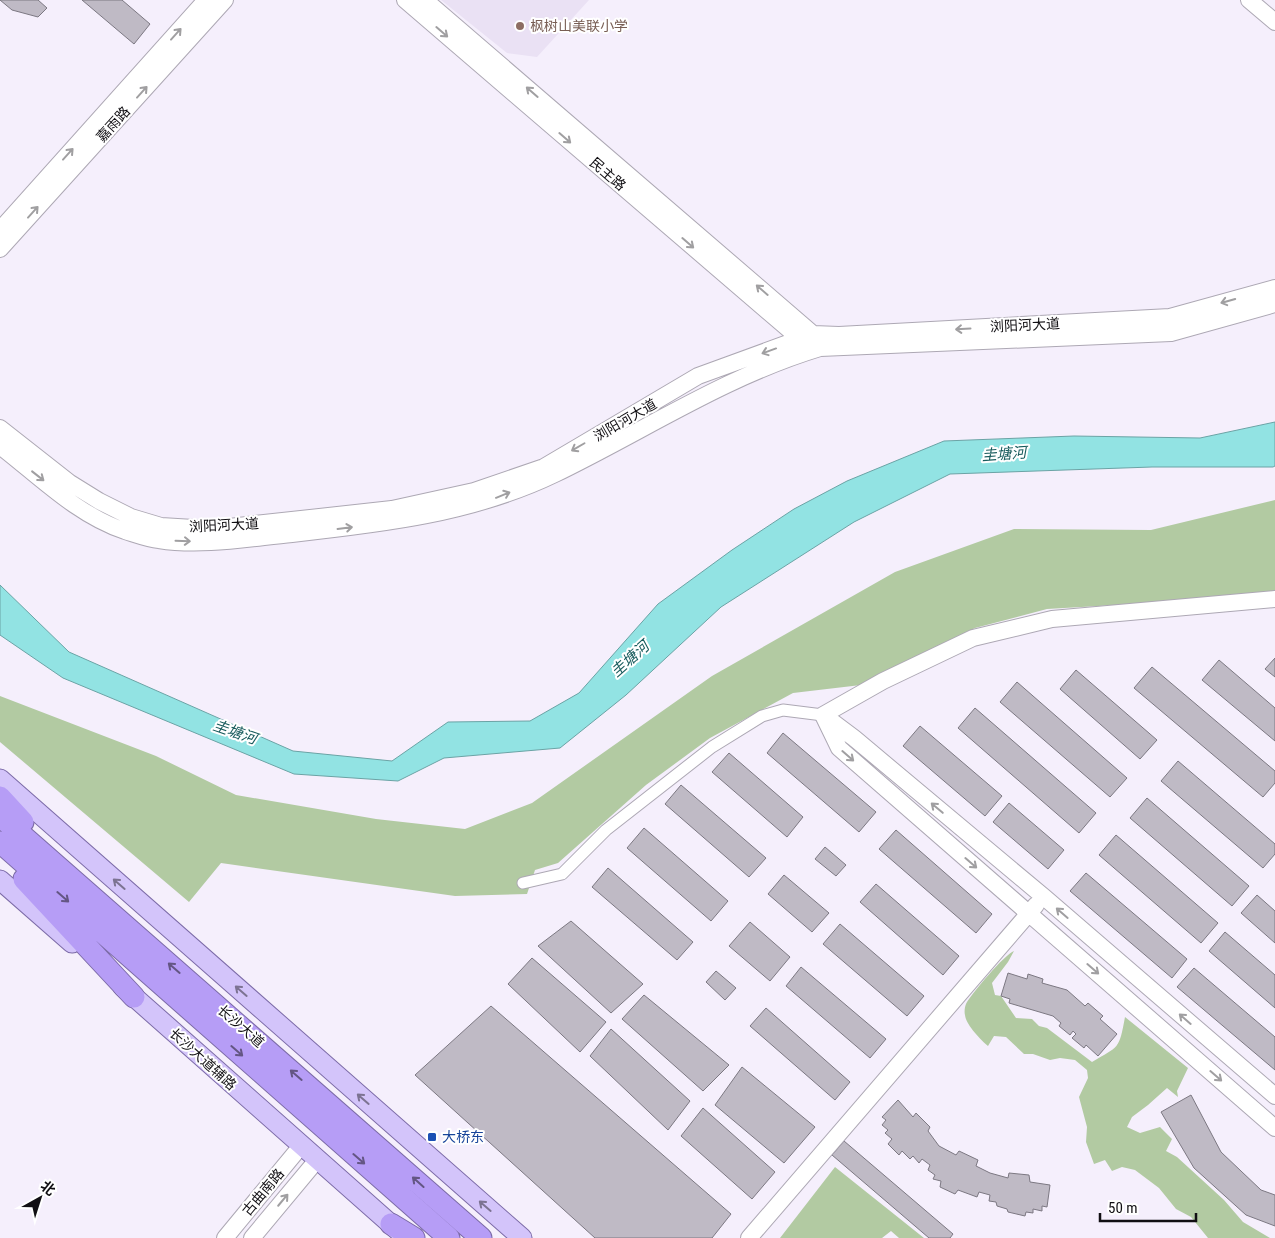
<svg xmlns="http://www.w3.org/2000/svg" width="1275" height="1238" font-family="'Roboto Condensed','Noto Sans SC',sans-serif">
  <rect width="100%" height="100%" fill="#f5effc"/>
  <path fill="#eae1f4" d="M441 0H589L537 57 507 53Z"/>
  <path fill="#b2caa2" d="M1275 500V591L1133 604 1047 609 975 628 861 685 793 693 710 738 646 785 558 863 535 870 527 894 455 896 221 863 189 902 0 742V696L156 756 236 795 376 819 465 829 532 803 712 676 895 572 1014 529 1151 530Z
    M1014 951 1008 962 992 983 995 995 1001 996 1016 1018 1032 1019 1039 1026 1047 1028 1092 1062C1119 1046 1119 1050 1125 1017L1188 1068 1177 1091 1178 1097 1167 1088 1148 1105 1132 1117 1127 1127 1140 1133 1160 1127 1172 1139 1166 1151 1177 1157 1224 1200 1243 1222 1270 1238H1208L1191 1217 1176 1209 1159 1188 1135 1170 1122 1167 1112 1171 1105 1160 1094 1164 1086 1142 1087 1127 1079 1097 1088 1078 1087 1070 1075 1060 1060 1058 1050 1060 1033 1054H1024L1006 1037 994 1036 988 1046C981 1040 966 1025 965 1015 964 1012 965 1006 966 1004 971 994 1005 954 1014 951Z
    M835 1167 924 1238H899L891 1231 882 1238H780Z"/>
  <path fill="#92e3e3" stroke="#6ba3a5" d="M1275 422V466L1273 467H1152L950 474 854 522 721 607 626 695 560 748 444 758 398 781 294 774 63 678 0 635V585L69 652 293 751 392 761 448 722 530 721 579 693 658 604 732 550 794 509 847 481 944 441 1074 436 1200 438Z"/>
  <path fill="#bfbac5" stroke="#7c7882" d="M0 0H38L47 8 38 17 12 10Z
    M82 0H122L150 24 134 44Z
    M1275 658V677L1265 669Z
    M1219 660 1275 708V741L1202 680Z
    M1152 667 1275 771V783L1263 797 1134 688Z
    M1076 670 1157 740 1140 759 1060 689Z
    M1017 682 1127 778 1110 797 1000 702Z
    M975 708 1096 813 1079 833 958 728Z
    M920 726 1002 796 985 816 903 746Z
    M783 733 876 812 859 832 767 753Z
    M729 753 803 817 787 837 712 772Z
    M1178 761 1275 844V854L1263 868 1161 781Z
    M681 785 766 858 749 877 665 804Z
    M1147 798 1249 886 1232 906 1130 818Z
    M1009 803 1064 850 1048 869 993 822Z
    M644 828 728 901 711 921 627 848Z
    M896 830 992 914 976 933 879 849Z
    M1116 835 1218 923 1201 943 1099 855Z
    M825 847 846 865 836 876 815 859Z
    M608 868 693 942 677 960 592 887Z
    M1086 873 1187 959 1172 978 1070 891Z
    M784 875 829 913 812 932 768 894Z
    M876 884 959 956 943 975 860 902Z
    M1257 895 1275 911V943L1241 913Z
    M571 921 643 984 611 1013 538 946Z
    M750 922 790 957 770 981 729 946Z
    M840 924 924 996 907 1016 823 944Z
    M1225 932 1275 975V1008L1209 951Z
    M532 958 606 1022 580 1052 508 984Z
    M801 967 886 1039 870 1058 786 986Z
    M1194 968 1275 1037V1070L1177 987Z
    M716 971 736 988 725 1000 706 982Z
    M1008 973 1027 979 1028 974 1043 979 1042 983 1067 990 1085 1006 1088 1003 1103 1016 1100 1019 1117 1034 1098 1056 1086 1045 1084 1048 1072 1038 1076 1034 1073 1031 1070 1035 1059 1026 1061 1023 1053 1016 1009 1003 1010 999 1001 996Z
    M644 995 729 1065 703 1091 622 1019Z
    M491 1006 731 1214 712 1238H595L415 1075Z
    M766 1008 850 1082 835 1100 750 1026Z
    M611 1029 690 1101 668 1130 590 1056Z
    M742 1067 815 1127 784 1163 715 1105Z
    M1191 1095 1221 1152 1261 1190 1275 1195V1226L1246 1215 1194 1168 1161 1112Z
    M898 1100 913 1117 916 1113 930 1127 928 1131 939 1146 956 1155 959 1151 978 1160 976 1166 990 1173 1008 1178 1009 1173 1029 1175 1030 1182 1050 1185 1047 1207 1042 1206V1211L1033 1209V1213L1026 1212 1025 1216 1008 1212 1007 1209 997 1206 996 1202 989 1201 990 1195 979 1192 977 1197 958 1190 955 1194 940 1187 941 1181 933 1179 935 1175 928 1170 930 1165 922 1159 919 1163 913 1156 910 1159 902 1151 899 1155 888 1144 892 1139 885 1133 888 1130 882 1125 886 1120 882 1117Z
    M703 1108 775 1172 752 1199 681 1136Z
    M844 1141 953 1234 950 1238H929L832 1155Z"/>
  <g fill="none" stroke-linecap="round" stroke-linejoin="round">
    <g stroke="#ada8b4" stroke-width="13">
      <path id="street" d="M523 883 562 874 606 830 712 747 762 716 783 710 823 715"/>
    </g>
    <g stroke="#ada8b4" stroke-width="18">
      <path id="secondary" d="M405 0 800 339V349
        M425 0 813 334 817 341
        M1249 0 1275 22
        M0 230 206 0
        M0 249 225 0
        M0 428 70 483 99 501 131 517 161 526 210 529 392 509 474 491 544 467 698 376 813 334 839 335 1170 317 1275 288
        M0 446C39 476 77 515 125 531 135 534 148 539 159 540 201 547 250 538 292 534 382 524 472 514 555 474 644 431 724 377 820 348L1171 333 1275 304
        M823 715 839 748 1275 1128
        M823 715 883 681 973 638 1052 619 1275 599
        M826 717 854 738 1044 897 1275 1096
        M225 1238 301 1146
        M252 1238 317 1160
        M749 1238 1036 905"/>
    </g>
    <g stroke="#7c6ba7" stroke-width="21">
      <path id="primary" d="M0 779 522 1238
        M0 880 72 943
        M123 987 402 1234"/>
    </g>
    <g stroke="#7c6ba7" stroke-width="23">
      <path id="highway" d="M0 797 23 822
        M0 816 481 1238
        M0 842 449 1238
        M24 879 134 997
        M391 1224 414 1238"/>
    </g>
    <use href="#street" stroke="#fff" stroke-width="11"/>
    <use href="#secondary" stroke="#fff" stroke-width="16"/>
    <use href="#primary" stroke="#d3c4fa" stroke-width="19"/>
    <use href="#highway" stroke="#b69df6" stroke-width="21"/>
  </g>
  <defs><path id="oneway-shaft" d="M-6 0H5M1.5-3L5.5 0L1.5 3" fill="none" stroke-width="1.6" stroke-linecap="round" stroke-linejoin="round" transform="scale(1.25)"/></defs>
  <g stroke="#a09fa1">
    <use href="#oneway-shaft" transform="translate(442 32) rotate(41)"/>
    <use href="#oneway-shaft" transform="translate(176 34) rotate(-48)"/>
    <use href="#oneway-shaft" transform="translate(142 92) rotate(-48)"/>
    <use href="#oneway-shaft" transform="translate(532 92) rotate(-139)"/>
    <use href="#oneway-shaft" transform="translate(565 138) rotate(41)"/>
    <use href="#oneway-shaft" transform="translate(68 154) rotate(-48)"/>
    <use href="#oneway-shaft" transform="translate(33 212) rotate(-48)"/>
    <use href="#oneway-shaft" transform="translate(688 243) rotate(41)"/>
    <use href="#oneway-shaft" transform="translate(762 290) rotate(-139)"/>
    <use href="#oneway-shaft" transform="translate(1228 301) rotate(164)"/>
    <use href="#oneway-shaft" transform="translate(963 329) rotate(177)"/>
    <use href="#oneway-shaft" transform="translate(769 351) rotate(160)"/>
    <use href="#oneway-shaft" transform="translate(578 447) rotate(150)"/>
    <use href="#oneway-shaft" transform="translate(38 476) rotate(38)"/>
    <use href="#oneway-shaft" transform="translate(503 495) rotate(-22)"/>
    <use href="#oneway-shaft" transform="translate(345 528) rotate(-7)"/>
    <use href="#oneway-shaft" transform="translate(183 541) rotate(2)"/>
    <use href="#oneway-shaft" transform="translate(848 756) rotate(41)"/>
    <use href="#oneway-shaft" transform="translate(937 808) rotate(-140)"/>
    <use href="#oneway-shaft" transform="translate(971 863) rotate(41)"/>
    <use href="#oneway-shaft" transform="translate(1062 913) rotate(-139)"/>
    <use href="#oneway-shaft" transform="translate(1093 969) rotate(41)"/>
    <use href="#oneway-shaft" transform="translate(1185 1019) rotate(-139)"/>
    <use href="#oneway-shaft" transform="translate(1216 1076) rotate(41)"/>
    <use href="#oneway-shaft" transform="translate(283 1200) rotate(-50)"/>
  </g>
  <g stroke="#7c7392">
    <use href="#oneway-shaft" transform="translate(119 884) rotate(-139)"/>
    <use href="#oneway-shaft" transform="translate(241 991) rotate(-139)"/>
    <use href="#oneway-shaft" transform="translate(363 1099) rotate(-139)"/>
    <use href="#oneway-shaft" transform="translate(485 1206) rotate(-139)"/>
  </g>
  <g stroke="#645684">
    <use href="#oneway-shaft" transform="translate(63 897) rotate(41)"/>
    <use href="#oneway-shaft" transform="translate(174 968) rotate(-139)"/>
    <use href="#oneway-shaft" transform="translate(237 1051) rotate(41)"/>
    <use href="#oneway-shaft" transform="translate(296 1075) rotate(-139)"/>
    <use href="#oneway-shaft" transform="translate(359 1159) rotate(41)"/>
    <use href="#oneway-shaft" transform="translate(418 1182) rotate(-138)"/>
  </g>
  <circle fill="#8d6e63" stroke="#fff" stroke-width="2" cx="520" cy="26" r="5"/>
  <rect fill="#1a4fb4" stroke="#fff" stroke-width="2" x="427" y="1132" width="10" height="10" rx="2.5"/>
  <g text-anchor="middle" stroke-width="4" stroke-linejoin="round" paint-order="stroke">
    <g font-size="14" fill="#785e54" stroke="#fff" text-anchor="start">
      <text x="530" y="31">枫树山美联小学</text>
    </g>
    <g font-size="14" fill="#110f13" stroke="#fff">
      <text transform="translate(113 124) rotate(-48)" y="5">嘉雨路</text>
      <text transform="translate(608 174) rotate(41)" y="5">民主路</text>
      <text transform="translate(1025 325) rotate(-3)" y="5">浏阳河大道</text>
      <text transform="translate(625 420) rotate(-30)" y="5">浏阳河大道</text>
      <text transform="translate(224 525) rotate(-3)" y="5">浏阳河大道</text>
      <text transform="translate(241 1026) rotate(41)" y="5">长沙大道</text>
      <text transform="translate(203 1059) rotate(42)" y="5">长沙大道辅路</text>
      <text transform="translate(263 1192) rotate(-50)" y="5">古曲南路</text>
    </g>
    <g font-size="14" fill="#164399" stroke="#fff" text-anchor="start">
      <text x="442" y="1142">大桥东</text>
    </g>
    <g font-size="15" font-style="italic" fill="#175b5c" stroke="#fff">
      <text transform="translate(1004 454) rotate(-4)" y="5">圭塘河</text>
      <text transform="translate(630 659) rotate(-42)" y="5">圭塘河</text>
      <text transform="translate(235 732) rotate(19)" y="5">圭塘河</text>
    </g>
  </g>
  <g transform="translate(40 1198) rotate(39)" stroke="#ffffff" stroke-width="4" paint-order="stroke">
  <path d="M0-4L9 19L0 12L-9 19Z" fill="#110f13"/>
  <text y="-8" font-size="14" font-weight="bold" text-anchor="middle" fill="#110f13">北</text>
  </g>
  <path d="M1100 1213v8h96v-8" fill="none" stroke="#110f13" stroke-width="2.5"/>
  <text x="1108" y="1213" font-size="15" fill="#110f13" stroke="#ffffff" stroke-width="4" paint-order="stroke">50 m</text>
</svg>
